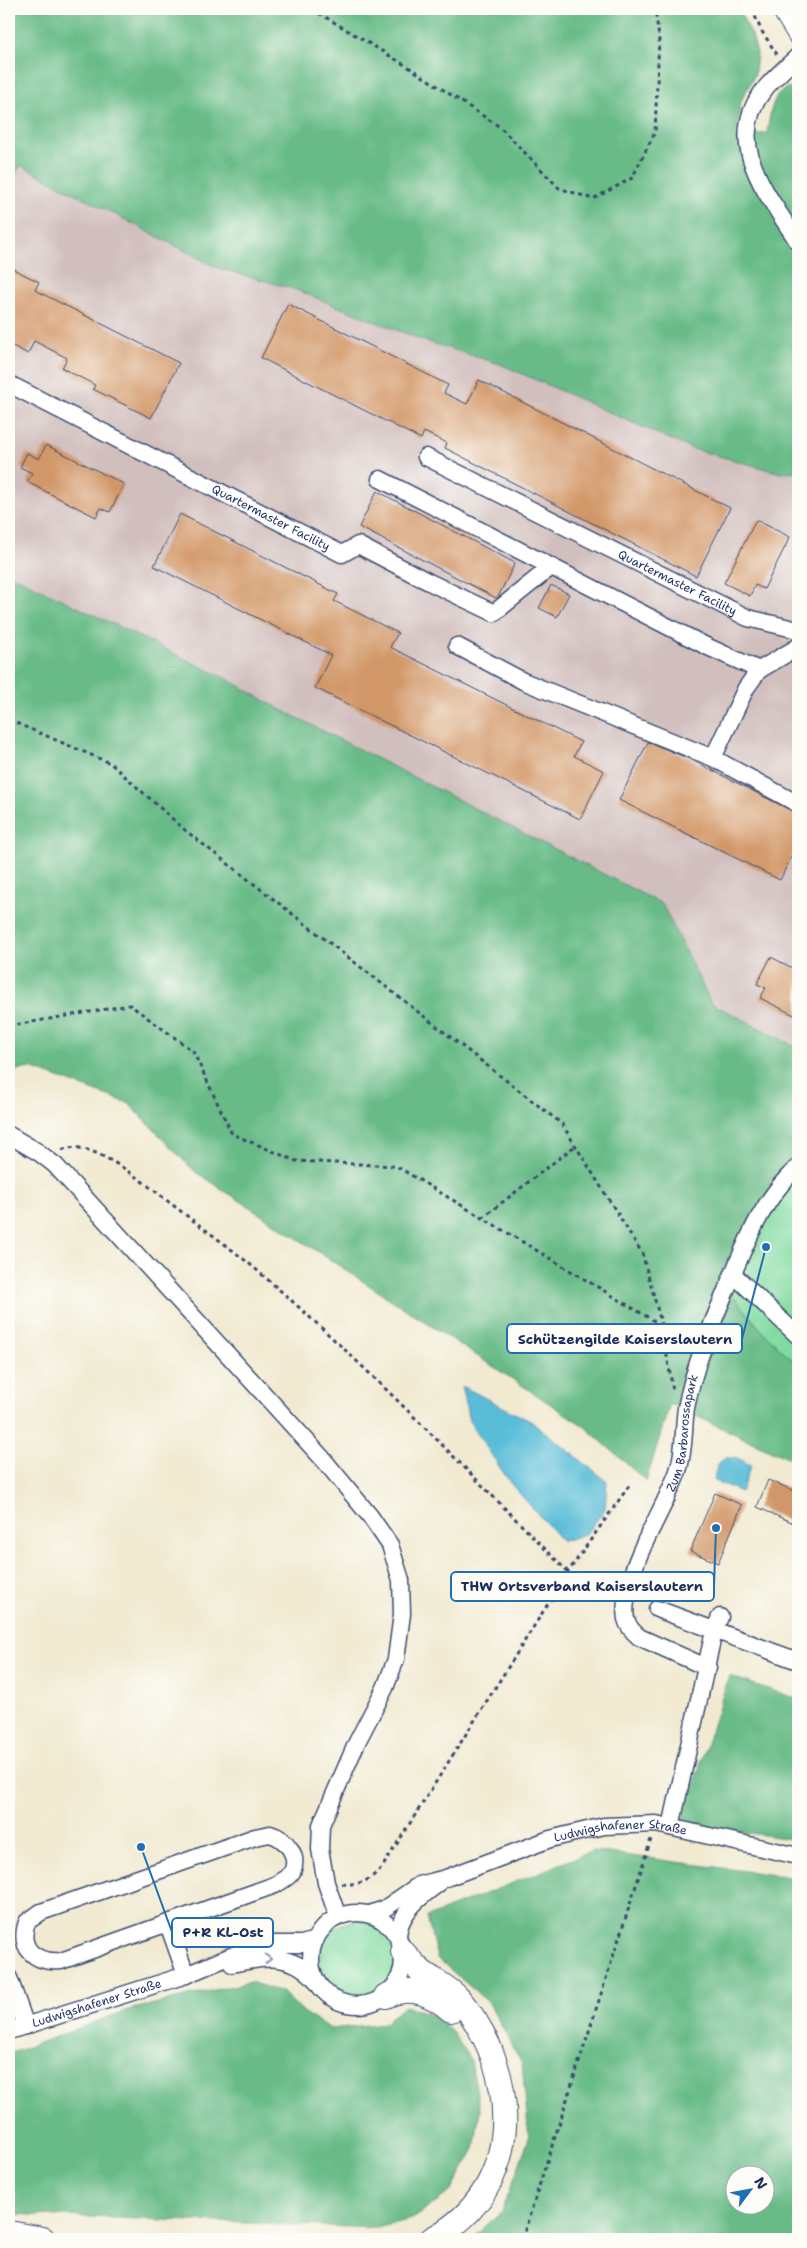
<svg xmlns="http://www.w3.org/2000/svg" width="807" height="2248" font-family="'Shantell Sans',sans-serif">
  <rect width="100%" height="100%" fill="#fdfcf7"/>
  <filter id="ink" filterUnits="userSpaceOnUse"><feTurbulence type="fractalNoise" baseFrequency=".02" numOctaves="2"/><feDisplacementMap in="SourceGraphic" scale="10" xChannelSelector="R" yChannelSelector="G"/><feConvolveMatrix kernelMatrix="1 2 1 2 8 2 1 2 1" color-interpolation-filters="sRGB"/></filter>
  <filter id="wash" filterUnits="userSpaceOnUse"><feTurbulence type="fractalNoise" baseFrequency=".0096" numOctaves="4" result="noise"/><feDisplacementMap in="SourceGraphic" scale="20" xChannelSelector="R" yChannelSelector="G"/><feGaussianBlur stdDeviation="1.12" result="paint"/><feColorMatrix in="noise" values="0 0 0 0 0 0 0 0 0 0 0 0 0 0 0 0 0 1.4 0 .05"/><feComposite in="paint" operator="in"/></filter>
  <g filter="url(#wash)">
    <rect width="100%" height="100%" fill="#f1ead1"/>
    <path fill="#d1bfbe" d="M20 164 218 268 291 288 422 340 500 364 781 473 798 471V1048L711 1003 662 904 276 707 231 681 9 574V186Z"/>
    <path fill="#81dba1" stroke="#4e8580" d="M798 1154V1365L762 1331 718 1278 751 1217 793 1156Z
      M320 1959a38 38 0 1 1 76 0a38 38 0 1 1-76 0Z"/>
    <path fill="#68bb87" stroke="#427572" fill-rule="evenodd" d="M9 9H738L752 35 757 53 755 74 741 101 736 137 767 133C770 116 771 95 788 87L798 94V471L781 473 690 448 500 364 422 340 291 288 218 268 20 165 9 186Z
      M9 574 231 681 276 707 662 904 711 1003 798 1048V1154L793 1156 751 1217 718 1278 762 1331 798 1365V1463L670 1404 646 1481 584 1426 193 1170 128 1103 31 1068 9 1071Z
      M729 1676 798 1699V1840L681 1823Z
      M593 1851 798 1878V2239H471L502 2212 529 2138 522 2063 489 2003 437 1958 427 1917ZM734 2176H764V2206H734Z
      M250 1982 282 1992 307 2015 331 2029 385 2023 404 2006 432 2014 451 2030 471 2061 480 2109 474 2151 451 2191 412 2219 377 2228 9 2214V2054L128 2010Z"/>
    <path fill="#5abdd8" stroke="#3a769b" d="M462 1386 532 1422 607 1481 605 1509 586 1534 562 1541 511 1484 469 1421Z
      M725 1458H737L751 1465 741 1492 713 1480 718 1464Z"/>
    <g id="blocks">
      <path fill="#d29768" d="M9 267 39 282 35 290 179 363 151 418 93 389 95 385 62 368 67 358 34 341 28 354 9 344Z
        M288 304 448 385 444 393 467 404 479 380 730 508 696 576 445 448 447 443 424 432 421 439 261 358Z
        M46 445 124 484 110 512 101 508 96 517 27 482 32 473 20 467 27 453 39 459Z
        M377 491 515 563 498 597 496 598 359 527Z
        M180 514 338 594 334 601 398 633 390 647 581 742 574 756 604 771 580 819 315 688 331 655 154 566Z
        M756 520 790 537 764 589 755 585 750 596 724 583Z
        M551 585 569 594 557 617 539 608Z
        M648 742 690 759 798 814V843L780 880 619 800Z
        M771 957 798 971V1017L760 998 766 988 757 984Z
        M768 1480 798 1492V1525L757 1507Z
        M715 1493 742 1505 718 1563 690 1551Z"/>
    </g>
  </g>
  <g filter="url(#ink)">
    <use href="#blocks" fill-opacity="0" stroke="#3b4b6f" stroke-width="1"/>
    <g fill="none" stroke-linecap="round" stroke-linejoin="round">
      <g stroke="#3b4b6f" stroke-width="19">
        <g id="minor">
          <path d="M798 56C787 67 773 78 763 91 723 144 769 196 798 242"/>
          <path id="s1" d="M9 384 342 554 358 545 429 582 494 613 551 567"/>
          <path id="s2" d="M426 457 748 618 798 630"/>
          <path d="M380 479 706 646 759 670"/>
          <path d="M457 646 523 681 713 758 798 804"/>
          <path d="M713 758 746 688 759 670 798 647"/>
          <path d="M9 1135 38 1152 55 1165 323 1459 370 1516 390 1545 401 1580 402 1614 396 1659 385 1688 357 1742 321 1825 320 1849 326 1883 338 1917"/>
          <path d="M733 1274 798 1336"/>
          <path d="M657 1609 798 1661"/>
          <path id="s3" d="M708 1668 639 1637C633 1632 628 1627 626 1619 624 1610 626 1599 628 1589 638 1546 663 1512 678 1471 685 1450 683 1429 686 1408 694 1367 709 1331 725 1293 743 1250 762 1198 798 1167"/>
          <path d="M671 1827 714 1631 720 1617"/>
          <path d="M270 1834C285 1838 300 1855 292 1872 288 1878 281 1881 275 1885L61 1961C34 1963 18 1948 27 1922L41 1912 255 1837Z"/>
          <circle cx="357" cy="1959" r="46"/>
          <path id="s4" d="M370 1914 384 1909 419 1885 446 1878 550 1839 604 1826 656 1824 798 1856"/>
          <path d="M168 1924 186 1975"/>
          <path d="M398 1936C399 1913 421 1896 438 1884"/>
          <path d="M232 1964C264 1957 291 1952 315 1979"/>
          <path d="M9 1978 26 2026"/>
          <path id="s5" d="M9 2031 186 1975 250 1948 268 1944H302L315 1940"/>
        </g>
      </g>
      <g stroke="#3b4b6f" stroke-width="22">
        <path id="major" d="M782 9 798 35"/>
      </g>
      <g stroke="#3b4b6f" stroke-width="26">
        <path id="highway" d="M403 1952C409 1959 415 1966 422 1972 434 1981 448 1987 459 1999 521 2072 526 2189 432 2239
          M386 1996C411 1984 432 1994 451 2010
          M9 2233 43 2239"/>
      </g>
      <path stroke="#3b4b6f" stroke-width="3" stroke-dasharray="4 4" stroke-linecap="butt" d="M312 9 410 68 500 127 559 188 593 199 632 178 655 132 659 38 655 9
        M752 9 761 30 778 56
        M9 720 110 763 186 831 562 1124 642 1253 662 1326 673 1391
        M9 1026 130 1005 193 1051 232 1134 296 1161 396 1166 661 1325
        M62 1150C91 1135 155 1192 178 1209 205 1230 234 1250 259 1272 368 1366 467 1471 568 1572
        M482 1218 575 1146
        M342 1884C361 1885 370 1881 383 1866L568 1572 631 1483
        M522 2239 651 1839"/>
      <use href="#minor" stroke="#fff" stroke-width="16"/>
      <use href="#major" stroke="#fff" stroke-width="20"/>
      <use href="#highway" stroke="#fff" stroke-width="24"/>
    </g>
    <defs><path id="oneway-chevron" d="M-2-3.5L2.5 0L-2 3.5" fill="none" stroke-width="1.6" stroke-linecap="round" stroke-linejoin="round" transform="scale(1.25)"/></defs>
    <use stroke="#8d97ae" href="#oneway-chevron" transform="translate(268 1959) rotate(-1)"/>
  </g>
  <g text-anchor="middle" stroke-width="4" stroke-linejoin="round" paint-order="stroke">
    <g font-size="12" fill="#1b2f5e" stroke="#fdfcf7">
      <text dy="4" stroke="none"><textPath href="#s1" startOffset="294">Quartermaster Facility</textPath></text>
      <text dy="4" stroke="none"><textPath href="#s2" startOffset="281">Quartermaster Facility</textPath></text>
      <text dy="4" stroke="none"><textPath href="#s3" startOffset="295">Zum Barbarossapark</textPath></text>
      <text dy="4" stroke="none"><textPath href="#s4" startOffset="268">Ludwigshafener Straße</textPath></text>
      <text dy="4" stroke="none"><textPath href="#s5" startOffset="92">Ludwigshafener Straße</textPath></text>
    </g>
  </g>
  <path fill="none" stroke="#1f6fb2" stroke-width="2" d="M766 1247L742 1339M716 1528L714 1586M141 1847L172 1932"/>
  <g fill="#1f6fb2" stroke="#fdfcf7" stroke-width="2">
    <circle cx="766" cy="1247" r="5"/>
    <circle cx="716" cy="1528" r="5"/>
    <circle cx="141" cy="1847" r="5"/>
  </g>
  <g fill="#fdfcf7" stroke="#1f6fb2" stroke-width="2">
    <rect x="507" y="1324" width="235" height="29" rx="5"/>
    <rect x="451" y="1572" width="263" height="29" rx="5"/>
    <rect x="172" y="1918" width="101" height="29" rx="5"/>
  </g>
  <g font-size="14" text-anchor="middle" font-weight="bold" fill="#1b2f5e">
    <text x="625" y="1344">Schützengilde Kaiserslautern</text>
    <text x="582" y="1591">THW Ortsverband Kaiserslautern</text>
    <text x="223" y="1937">P+R KL-Ost</text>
  </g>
  <rect width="807" height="2248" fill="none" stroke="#fdfcf7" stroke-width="30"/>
  <g transform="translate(750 2190) rotate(58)"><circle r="24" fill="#fdfcf7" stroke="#a3aaba"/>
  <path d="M0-4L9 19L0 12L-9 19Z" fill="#1f6fb2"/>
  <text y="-8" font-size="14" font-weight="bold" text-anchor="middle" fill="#1b2f5e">N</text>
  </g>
</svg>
